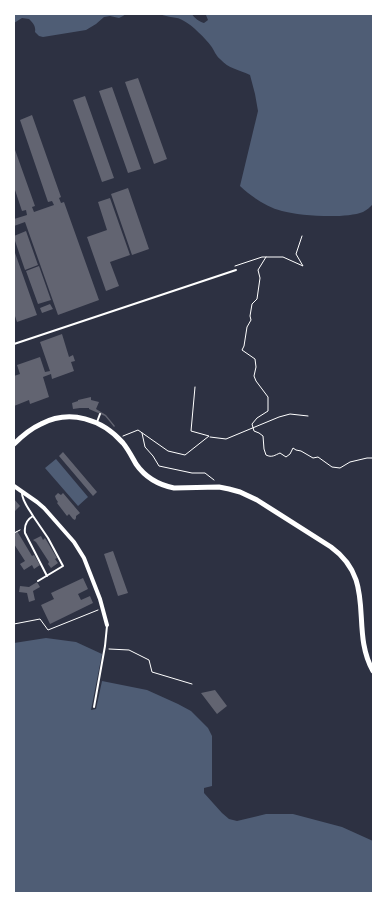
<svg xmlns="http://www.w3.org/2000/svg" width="387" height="907" font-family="'Public Sans',sans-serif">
  <rect width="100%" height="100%" fill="#2d3142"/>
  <path fill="#4f5d75" d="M14 14H126L123 16 119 18 110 16 104 17 96 24 86 30 43 37 39 36 35 32C36 26 33 23 29 19L22 18 14 23Z
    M160 14H192C194 18 200 22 204 23L208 20 206 15 202 14H373V204C370 207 367 210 363 212 345 219 301 216 282 211 266 207 252 197 240 186L258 111 255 94 250 75C238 69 229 69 220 59 216 56 214 50 211 46 206 39 192 25 184 21 177 16 168 18 160 14Z
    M56 459 88 497 78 506 45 468Z
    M46 638 76 642 102 654 91 710 96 709 102 681 147 690 178 704 191 711 208 728 212 736V786L204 788V793L222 813 229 819 237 821 266 814H293L342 827 373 841V893H14V643Z"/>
  <path fill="#626471" d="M138 78 167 159 154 164 125 82Z
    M112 87 141 169 128 173 99 91Z
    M85 96 114 178 102 182 73 100Z
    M32 115 61 197 59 198 61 203 64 202 99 300 58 315 25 222 14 226V219L27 215 26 210 22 211 14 187V147L35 206 32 207 34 212 54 205 52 201 48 202 20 120Z
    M128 188 149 249 132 255 111 194Z
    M110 198 130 255 110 262 119 286 106 291 87 237 107 230 98 202Z
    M26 231 38 265 25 270 14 238V236Z
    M14 250 37 315 17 322 14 313Z
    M39 266 51 300 38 304 26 271Z
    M50 304 53 309 42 313 40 308Z
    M62 334 69 357 73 355 75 361 71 362 74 371 52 379 51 374 43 377 49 397 30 404 29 400 14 406V376L20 374 17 365 40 357 45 372 50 371 40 342Z
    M91 397V400L99 402 96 409 106 415 115 426 114 427 110 422 105 416 89 409V408H80L73 409 72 403 78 401V400Z
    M63 452 97 492 93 496 59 456Z
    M58 493 61 495 63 493 80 513 76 516V518L75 520 73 519 69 514 67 516 57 503 58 502 56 499 55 496Z
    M14 499 20 506 14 512Z
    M17 531 32 556 34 555 40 565 34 569 32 565 24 570 20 564 25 561 14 544V533Z
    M41 536 43 540 45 538 57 558 55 559 58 563 51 568 48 564 49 562 36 542 33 540Z
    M113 551 128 593 118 596 104 554Z
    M83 578 88 589 78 594 81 600 90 596 93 603 50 624 41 605 54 599 51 593Z
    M37 582 40 587 33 591 35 600 29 602 27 593 19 592 20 586 29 587Z
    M215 690 227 706 217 714 201 693Z"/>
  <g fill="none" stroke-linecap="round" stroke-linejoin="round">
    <path stroke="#fff" stroke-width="1" d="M266 257 258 270 260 278 257 299 252 304 250 316 251 320 247 327 244 346 242 350 255 359 256 367 254 376 256 381 268 397V411L257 418 252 424 254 431 259 433 263 436 264 449 266 455C272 458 275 455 280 453L286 457 290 454 293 448 296 450 301 451 313 458 318 457 332 467 340 468 350 462 367 458H373
      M235 266 262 257H283L303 266 296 254 302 236
      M142 433 145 447 153 456 159 466 192 473H205L214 480
      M123 436 138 430 168 451 185 455 209 436 191 431 195 387
      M210 437 226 439 279 417 290 414 308 416
      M14 533 20 530
      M14 624 40 619 48 630 98 610
      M109 649 129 650 149 660 152 672 192 684"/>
    <path stroke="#fff" stroke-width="2" d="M14 344 236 270
      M97 422 100 414
      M22 493C22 501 29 509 33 516 26 520 24 525 25 533L47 576
      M33 516 48 538 63 566 38 581
      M94 707 105 646 107 626"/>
    <path stroke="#fff" stroke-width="4" d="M14 486 37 502 44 508 74 542 84 558 100 599 107 625"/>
    <path stroke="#fff" stroke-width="5" d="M14 444C22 436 30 429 41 424 70 409 102 419 123 443 128 449 132 457 136 464 145 477 159 485 174 488L219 487 229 489 240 492 257 500 331 547C378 581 349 628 373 671"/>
  </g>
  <rect width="387" height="907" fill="none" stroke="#ffffff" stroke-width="30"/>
</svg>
